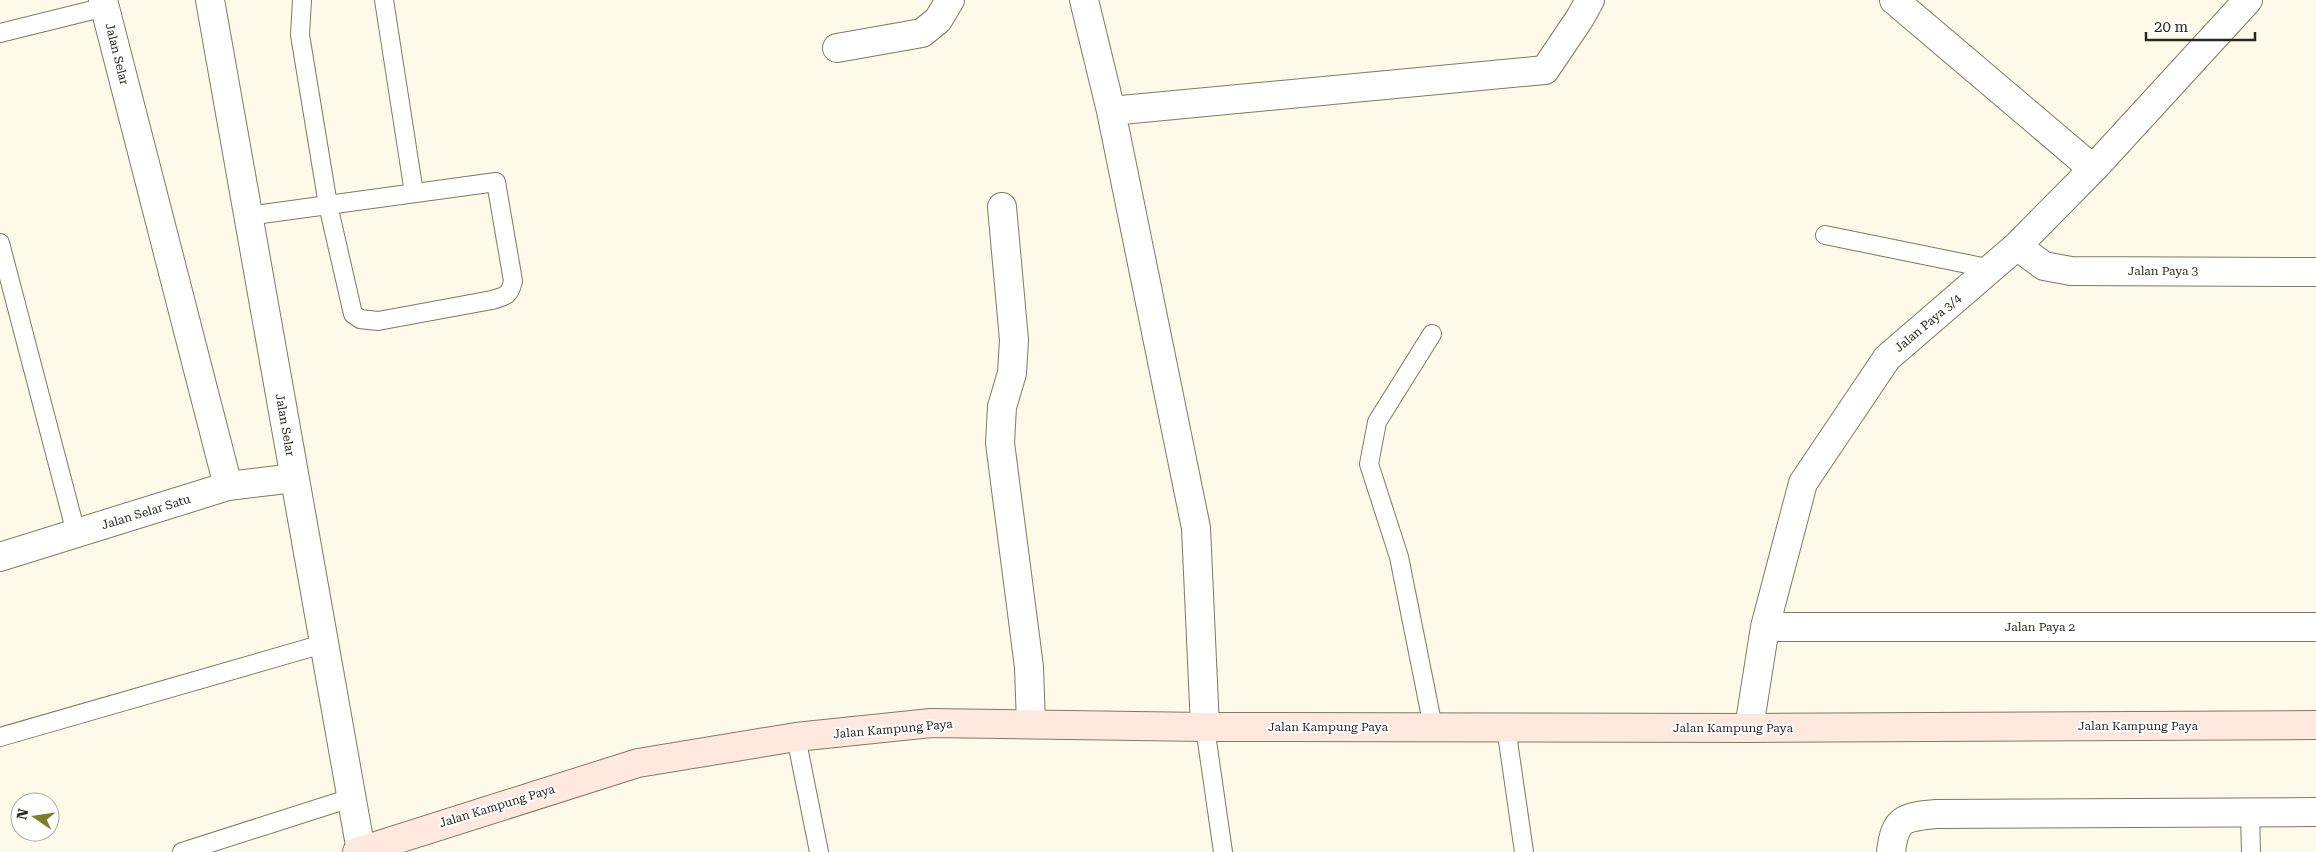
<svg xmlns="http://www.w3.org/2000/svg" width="2316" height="852" font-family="'Roboto Serif',serif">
  <rect width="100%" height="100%" fill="#fefaea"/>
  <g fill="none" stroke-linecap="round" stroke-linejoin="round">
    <g stroke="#7f7a61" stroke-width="20">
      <path id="lane" d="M384 0 414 193
        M0 33 105 7
        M248 216 496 182 513 281C510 295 506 296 492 300L378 321 360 319 353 314 328 205 300 35 302 0
        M1825 235 1992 269
        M0 243 76 533
        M1432 334 1377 422 1369 464 1399 557 1433 727
        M1205 727 1223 852
        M1506 727 1524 852
        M0 737 323 644
        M796 737 819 852
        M2250 812 2251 852
        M182 852 351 798"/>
    </g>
    <g stroke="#7f7a61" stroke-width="30">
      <path id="street" d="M103 0 228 486
        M210 0 361 851
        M1084 0 1111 111 1196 528 1205 727
        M1894 0 2093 169
        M837 48 922 33 938 20 950 0
        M1111 111 1545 70 1580 18 1590 0
        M1002 207 1014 340 1012 373 1002 407 1000 443 1029 667 1031 724
        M2017 246 2044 266 2071 271 2316 272
        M0 557 228 486 294 478
        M1765 627H2316
        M1749 728 1765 627 1803 483 1887 358 2017 246 2093 169 2248 0
        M1891 852C1895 818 1904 817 1936 814L2316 812"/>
    </g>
    <g stroke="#7f7a61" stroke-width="30">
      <path id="secondary" d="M357 852 638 763 796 737 931 723 1205 727 1749 728 2316 725"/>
    </g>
    <use href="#lane" stroke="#fff" stroke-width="18"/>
    <use href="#street" stroke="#fff" stroke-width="28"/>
    <use href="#secondary" stroke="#ffe9df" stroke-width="28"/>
  </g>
  <g text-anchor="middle" stroke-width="4" stroke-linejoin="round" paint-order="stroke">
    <g font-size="12" fill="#29271c" stroke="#fff">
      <text transform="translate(117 54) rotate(76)" y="4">Jalan Selar</text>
      <text x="2163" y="275">Jalan Paya 3</text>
      <text transform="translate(1928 323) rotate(-40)" y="4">Jalan Paya 3/4</text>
      <text transform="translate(285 425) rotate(80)" y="4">Jalan Selar</text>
      <text transform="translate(146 512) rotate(-17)" y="4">Jalan Selar Satu</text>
      <text x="2040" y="631">Jalan Paya 2</text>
      <text x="2138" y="730">Jalan Kampung Paya</text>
      <text x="1328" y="731">Jalan Kampung Paya</text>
      <text x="1733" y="732">Jalan Kampung Paya</text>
      <text transform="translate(893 729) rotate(-5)" y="4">Jalan Kampung Paya</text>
      <text transform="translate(497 806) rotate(-17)" y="4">Jalan Kampung Paya</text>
    </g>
  </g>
  <g transform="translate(35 817) rotate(283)"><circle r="24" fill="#ffffff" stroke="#a9a9a4"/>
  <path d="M0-4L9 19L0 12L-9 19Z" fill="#7b7e27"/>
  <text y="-8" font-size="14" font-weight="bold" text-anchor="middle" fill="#29271c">N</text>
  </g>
  <path d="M2146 32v8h109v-8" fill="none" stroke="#29271c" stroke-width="2.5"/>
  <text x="2154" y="32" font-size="15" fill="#29271c" stroke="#ffffff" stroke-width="4" paint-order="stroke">20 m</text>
</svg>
